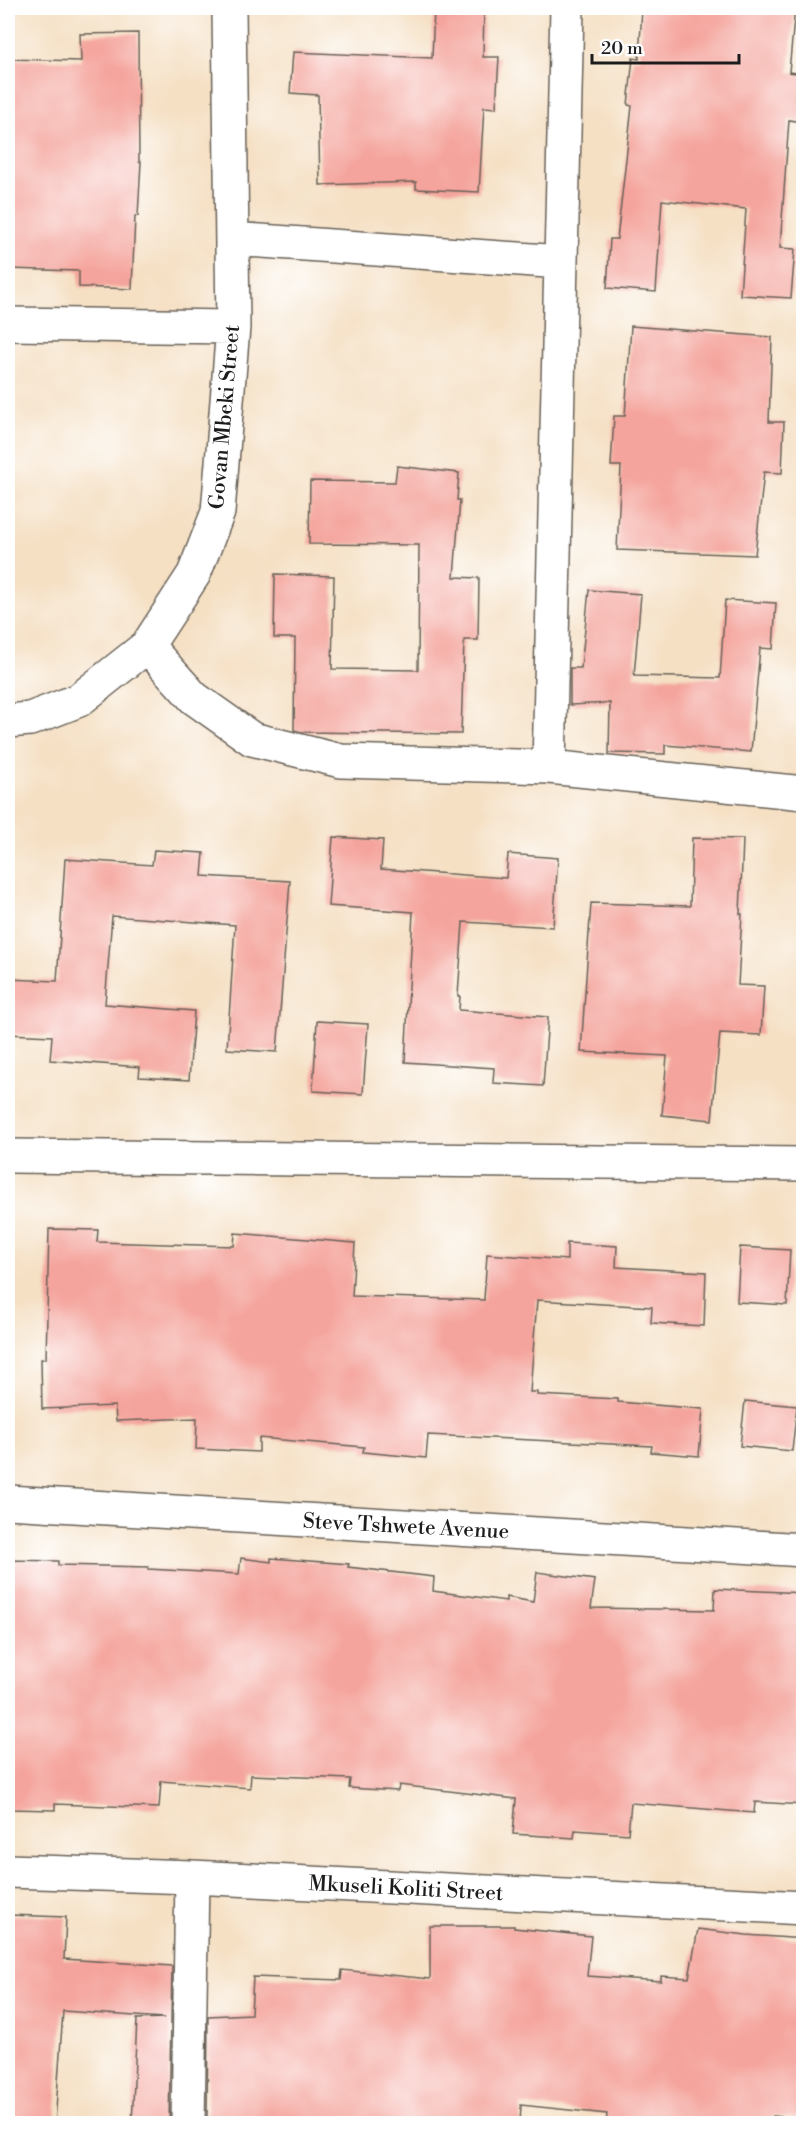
<svg xmlns="http://www.w3.org/2000/svg" width="811" height="2131" font-family="'Libre Bodoni',serif">
  <rect width="100%" height="100%" fill="#fff"/>
  <filter id="ink" filterUnits="userSpaceOnUse"><feTurbulence type="fractalNoise" baseFrequency=".0167" numOctaves="2"/><feDisplacementMap in="SourceGraphic" scale="12" xChannelSelector="R" yChannelSelector="G"/><feConvolveMatrix kernelMatrix="1 2 1 2 8 2 1 2 1" color-interpolation-filters="sRGB"/></filter>
  <filter id="wash" filterUnits="userSpaceOnUse"><feTurbulence type="fractalNoise" baseFrequency=".008" numOctaves="4" result="noise"/><feDisplacementMap in="SourceGraphic" scale="24" xChannelSelector="R" yChannelSelector="G"/><feGaussianBlur stdDeviation="1.35" result="paint"/><feColorMatrix in="noise" values="0 0 0 0 0 0 0 0 0 0 0 0 0 0 0 0 0 1.4 0 .05"/><feComposite in="paint" operator="in"/></filter>
  <g filter="url(#wash)">
    <rect width="100%" height="100%" fill="#f5e0c4"/>
    <g id="blocks">
      <path fill="#f4a49c" d="M434 8H484L483 57H499L496 108 484 107 479 192 416 189V182L320 185 318 95 290 93 293 52 432 58Z
        M642 8H795L789 72 804 74V99L801 122 789 120 780 248 795 249 791 298 740 295 746 209 662 200 656 292 607 288 610 239H617L632 106 628 105 633 58 639 59Z
        M138 33 139 162H141L138 216H135L132 289 79 287V271L8 269V59L81 61 80 34Z
        M631 326 772 337 769 422H784L782 473 764 472 755 555 617 550 621 466H611L614 416H625Z
        M397 466 459 473 457 500H460L454 577 479 578 478 640H464L461 734 302 732 294 730 295 638H274L275 574 334 576 332 669 418 670 419 545 309 544 310 481 395 482Z
        M589 590 641 594 634 676 720 678 725 600 776 603 773 649 760 648 751 752 665 745V754L609 753 610 703 570 705V668H581Z
        M333 837 383 840 381 869 506 878 508 854 558 858 553 927 463 922 458 996H460L459 1010 548 1017 543 1086 493 1083 494 1068 405 1062 413 912 328 906Z
        M692 838 743 839 740 914H742L738 985 764 986 761 1035 720 1033 712 1120 662 1115 667 1056 581 1052 591 903 690 906Z
        M154 850 204 853 202 876 290 881 277 1052 227 1049 235 925 112 916 105 1004 194 1011 189 1080 139 1077 140 1067 50 1060 52 1036 8 1034V979L57 981 65 859 152 865Z
        M317 1021 368 1024 363 1094 313 1091Z
        M49 1229 98 1230 97 1242 234 1246 235 1233 355 1243 352 1296 484 1300 487 1254 567 1260V1243L617 1246 616 1267 706 1272 704 1326 651 1323 652 1307 537 1300 530 1392H537V1395L618 1399V1402L703 1409 699 1456 651 1452 652 1446 428 1435 426 1458 363 1452 364 1447 259 1438V1452L196 1449 197 1418 116 1421 115 1406 42 1409 41 1359H46Z
        M740 1247 790 1250 787 1305 737 1302Z
        M745 1401 797 1406 792 1451 740 1446Z
        M241 1558 271 1562V1558L349 1564 348 1567 434 1577 433 1591 506 1601V1597L533 1602 537 1572 595 1580 591 1608 714 1610 715 1589 804 1593V1805L755 1802 754 1813 631 1803 628 1834 575 1830 574 1838 513 1834 516 1799 399 1785 398 1791 349 1788 350 1779 251 1775 250 1788 161 1781 159 1808 55 1804V1810L8 1809V1560L58 1561V1565L148 1567V1569L239 1574Z
        M8 1915 66 1917 64 1959 172 1966 169 2124H132L137 2019 164 2018 63 2011 55 2124H8Z
        M430 1926H514V1928L591 1936 587 1976 661 1981V1976L689 1978 698 1929 746 1935 804 1939V2119L773 2116 772 2124H606L607 2114 521 2105 520 2124H207L208 2016 251 2014 253 1977 341 1980 342 1970 430 1979Z"/>
    </g>
  </g>
  <g filter="url(#ink)">
    <use href="#blocks" fill-opacity="0" stroke="#686157" stroke-width="1.5"/>
    <g fill="none" stroke-linecap="round" stroke-linejoin="round">
      <g stroke="#686157" stroke-width="36">
        <path id="street" d="M232 239 561 262
          M8 324 233 327
          M147 646 194 698 252 739 341 761 549 767 804 793
          M8 721 30 719 79 700 147 646 194 574 218 512 233 327 229 8
          M549 767 567 8
          M8 1156 804 1164
          M8 1502 804 1550
          M8 1871 192 1877 804 1908
          M188 2124 192 1877"/>
      </g>
      <use href="#street" stroke="#fff" stroke-width="33"/>
    </g>
  </g>
  <g text-anchor="middle" stroke-width="4.5" stroke-linejoin="round" paint-order="stroke">
    <g font-size="21" fill="#1c1c1c" stroke="#fff">
      <text transform="translate(224 417) rotate(-85)" y="7">Govan Mbeki Street</text>
      <text transform="translate(406 1526) rotate(3)" y="7">Steve Tshwete Avenue</text>
      <text transform="translate(406 1888) rotate(3)" y="7">Mkuseli Koliti Street</text>
    </g>
  </g>
  <rect width="811" height="2131" fill="none" stroke="#fff" stroke-width="30"/>
  <path d="M592 54v9h147v-9" fill="none" stroke="#1c1c1c" stroke-width="3"/>
  <text x="601" y="54" font-size="18" fill="#1c1c1c" stroke="#ffffff" stroke-width="4.5" paint-order="stroke">20 m</text>
</svg>
